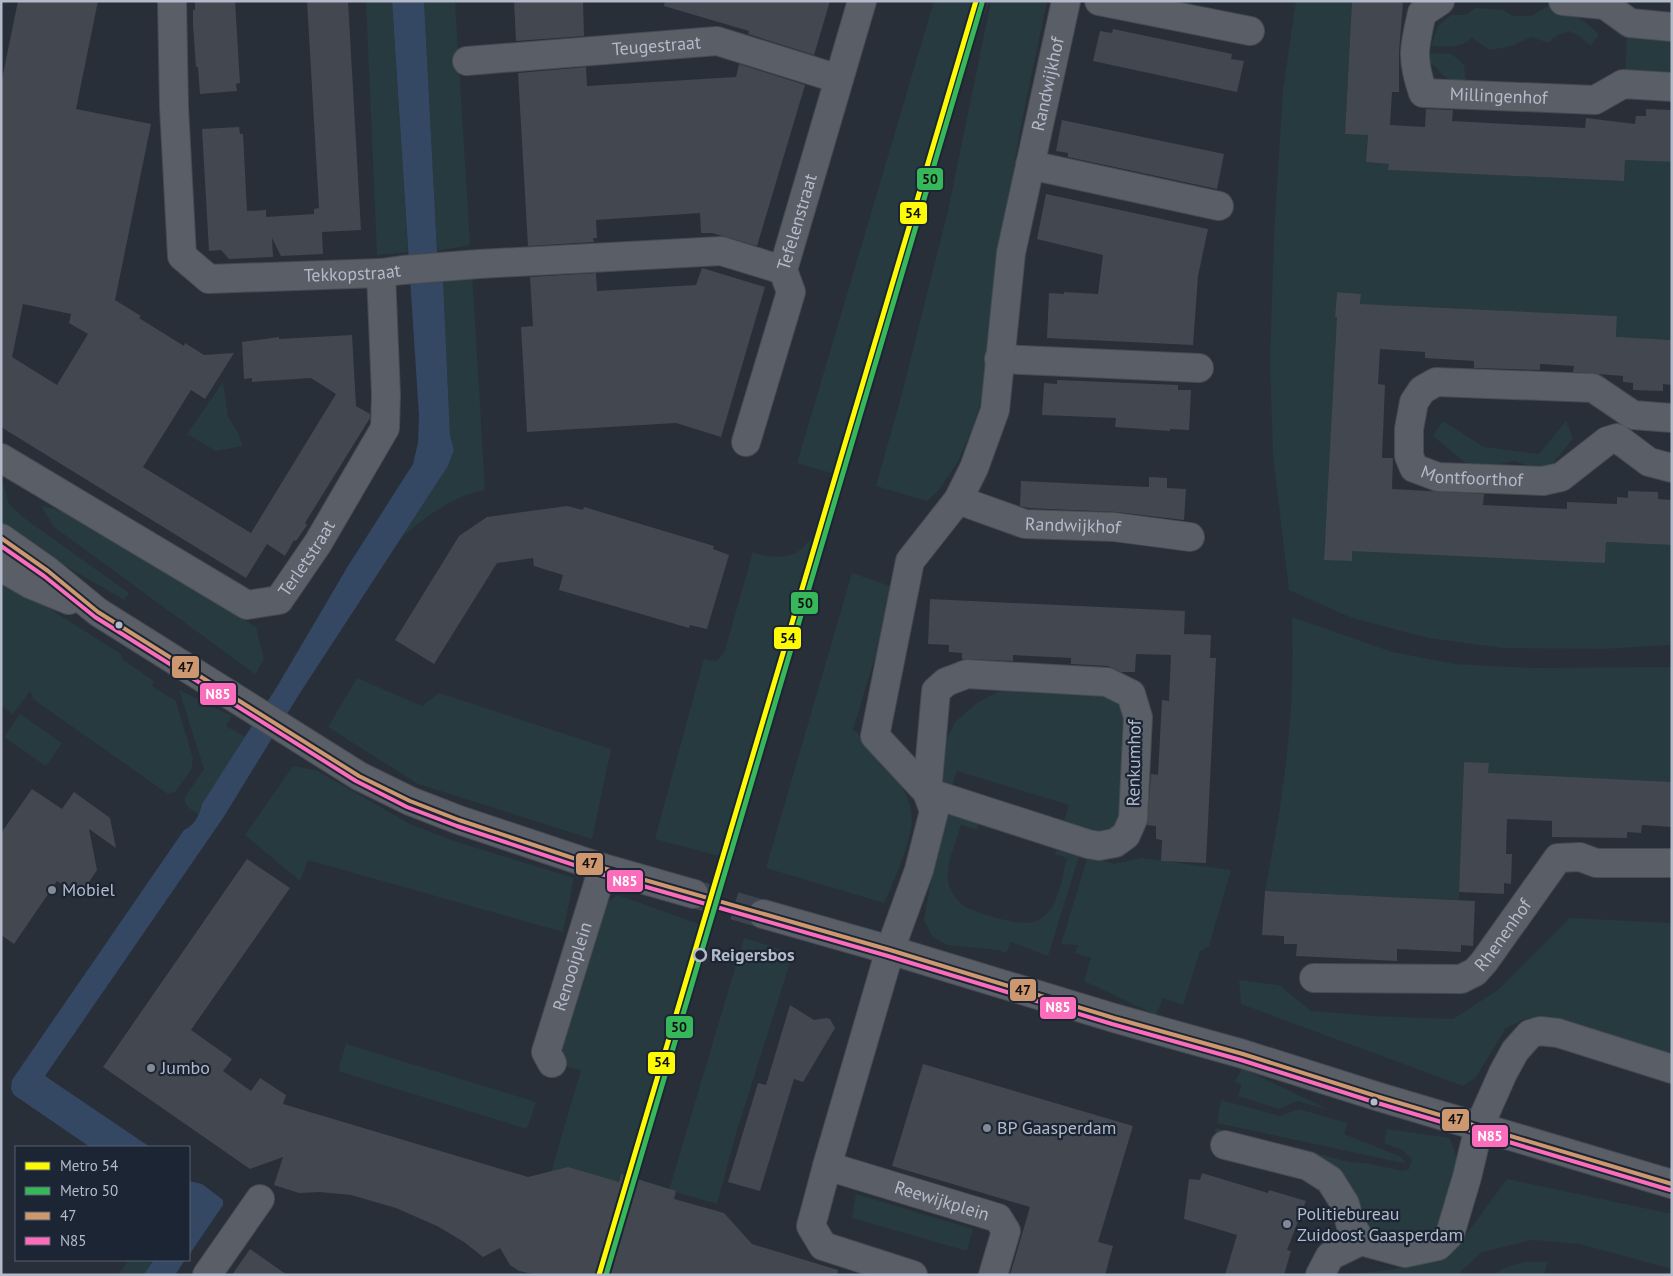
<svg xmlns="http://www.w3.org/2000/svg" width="1673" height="1276" font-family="'PT Sans',sans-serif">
  <rect width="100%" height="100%" fill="#292f39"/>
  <path fill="#263a3f" d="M366 1H392L408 252 377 255Z
    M424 1H455L470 245 437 251Z
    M934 1H989L934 162 841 476 797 463Z
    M991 1H1047L1020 130 1000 257 987 379 973 428 957 463 938 491 927 501 876 486 901 397 948 211Z
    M1296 1H1352L1345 134 1368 135 1366 162 1389 164V170L1623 181 1625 160 1672 162V340L1616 338 1617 316 1382 305 1360 310 1361 294 1337 292 1335 317H1344L1336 336 1327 516 1333 535H1325L1324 559 1351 561 1353 544 1605 563 1606 542 1672 545V645L1602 649 1502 648 1429 638 1352 618 1289 590 1273 456 1270 361 1274 235 1283 90Z
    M1548 6C1574 12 1579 17 1599 34L1591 46 1579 36 1569 31 1554 37 1549 43 1531 37 1512 46 1490 50 1472 38C1458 49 1448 47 1431 46L1438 26 1451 15H1466L1475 8 1504 10 1513 16H1531Z
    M1627 35 1672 38V82L1625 78Z
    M1428 53 1452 54 1464 65 1466 81 1477 86 1492 81 1491 91C1477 88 1456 86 1444 76 1437 71 1437 66 1429 63Z
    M472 271 485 490C452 496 427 516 402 537L448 466 454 450 450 435 443 280Z
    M223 382 228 416 237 431 243 446 216 451 187 434Z
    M1443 421 1484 447 1539 454 1566 421 1573 438 1551 466 1540 470 1515 461 1473 469 1433 436Z
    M1 475 9 504 24 518 129 593 124 600 1 528Z
    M41 506 61 510 256 627 264 659 255 674 54 527Z
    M814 536 748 777 725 856 715 855 655 839 704 659 716 661 724 653 753 552C766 557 788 560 800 550 805 546 809 540 814 536Z
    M852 573 893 587 877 651 853 729C865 741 877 753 888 766 898 778 908 795 911 810 916 835 894 880 884 903L766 868Z
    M1 578 121 654 123 660 154 681 152 686 176 701 193 759 191 770 175 792 168 794 33 699 30 691 13 714 1 706Z
    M1292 617 1392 652 1456 664 1533 668 1672 667V782L1488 780V763L1464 762 1459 900 1265 891C1271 856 1279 821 1283 785 1291 729 1294 674 1292 617Z
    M357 678 422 706 439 693 611 749 592 839 418 784 328 727Z
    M1024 688 1110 693 1128 701 1127 819 1100 838 1062 830 1069 805 957 771 952 786 934 781 943 746 955 722 977 703 1000 691Z
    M179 690 232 716 226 726 246 737 202 804 199 815 188 807 185 803V797L204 769Z
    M20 714 62 743 46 766 4 737Z
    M293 766 316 770 410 824 454 841 574 878 563 932 308 860 300 881 245 835Z
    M947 813 979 823 977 830 961 825C956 843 944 867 949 885 952 895 959 904 968 908 980 914 1020 926 1032 922 1038 921 1044 917 1048 912 1059 902 1063 872 1067 858L1055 854 1056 850 1075 855 1076 852 1080 853 1048 956 1011 942 1006 953 998 950 947 945 932 936 924 920 938 842Z
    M1088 856 1114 864 1142 858 1231 870 1209 946 1200 951 1183 1005 1163 998 1156 1015 1084 981 1091 958 1075 953 1078 945 1061 944Z
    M618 895 704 926 623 1195 550 1176 581 1070 563 1066V1019L595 910Z
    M1570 918 1672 923V1054L1547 1017 1525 1019 1506 1028 1476 1077 1463 1086 1241 1004 1239 980 1279 985 1311 1011 1374 1016 1453 1019 1498 990Z
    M744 938 793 953 735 1137 717 1204 669 1190Z
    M346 1044 536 1102 527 1129 338 1071Z
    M1242 1068 1327 1109 1297 1101 1279 1109 1238 1096 1242 1085 1235 1082Z
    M1221 1100 1280 1116 1299 1109 1347 1123 1344 1134 1399 1156 1406 1162 1403 1163 1217 1123Z
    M1216 1128 1349 1162 1366 1163 1403 1171 1409 1169 1412 1159 1402 1150 1384 1143 1387 1129 1450 1138 1461 1170 1439 1231 1421 1240 1385 1237 1366 1225 1324 1166 1215 1132Z
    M1507 1179 1672 1214V1269L1580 1244 1532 1240 1482 1252 1457 1275H1348L1395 1269 1439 1258 1456 1248Z
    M856 1194 973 1229 967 1251 852 1218Z
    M129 1260H154L143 1275H118Z
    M1524 1262H1548L1544 1275H1494L1504 1268Z"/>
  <path fill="#344763" d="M392 1H424L437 251 443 280 450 435 454 450 448 466 298 696 223 818 45 1076 150 1147H90L14 1095 11 1089 12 1080 184 830C195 825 199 816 202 804L278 685 348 566 413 464 418 443 419 416Z
    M189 1181 202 1184 223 1200V1205L189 1255Z
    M154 1260H185L175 1275H143Z"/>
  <path fill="#424750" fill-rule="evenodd" d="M18 1H98L76 109 151 124 115 300 141 316 139 318 184 346 185 343 204 355 234 353 205 399 191 390 143 467 251 533 336 394 311 378 252 382V378L244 379 242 342 279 337V339L352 335 356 406 370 414V418L305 523 307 525 296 541 294 540 285 556 267 544 246 578 1 427V84ZM23 304 71 314 69 323 88 334 57 385 12 357Z
    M195 1H235L240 83 236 84 237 91 200 94 198 67H196L193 25V10H195Z
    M307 1H348L361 230 322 232 323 254 281 256 272 238 273 257 229 259 221 250 209 251 202 129 239 127 240 134H243L247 211 266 210V217L314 214V209L319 208Z
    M514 1H583L584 36 516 41Z
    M665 1H830L814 55 748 34 749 31 664 6Z
    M1352 1H1396L1403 3 1399 52V92H1392L1390 125 1425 127 1426 109 1453 110 1452 121 1585 128 1586 118 1635 124 1636 116H1646V109L1672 110V162L1625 160 1624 181 1388 170 1389 164 1366 162 1368 135 1345 134Z
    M1113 29 1232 54 1231 59 1244 61 1237 92 1093 61 1100 31 1112 33Z
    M739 64 805 85 757 246 712 233H701L700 213 596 220 597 238H593L594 242 528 246 518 73 586 67 587 86 736 77Z
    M1062 120 1224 154 1217 189 1068 157V153L1056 151Z
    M1046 194 1208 229 1198 276 1193 345 1047 338 1049 293 1064 294V292L1098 294 1103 255 1037 239Z
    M702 268 765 287 721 437 676 423 527 432 521 327 533 326 530 277 596 273 597 291 696 285Z
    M1337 292 1361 294 1360 304 1617 316 1616 337 1672 340V385L1663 384V391L1633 390V383L1623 382V376L1573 372 1574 366 1540 364V370L1474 368V361L1425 358V352L1380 349 1378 384 1385 385 1382 458H1393L1392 489 1484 494 1483 505 1567 509V502L1617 504V497L1628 498V491L1658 492V499L1672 500V545L1606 542 1605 563 1352 551V561L1324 560 1337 317H1335Z
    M1057 380 1178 385V390H1191L1189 430 1170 429V431L1115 427 1116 418 1042 415 1044 383 1057 384Z
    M1149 477 1167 478V488L1186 489 1184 520 1116 512 1028 508 1020 506 1021 481 1149 487Z
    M567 506 583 510 584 507 714 546 713 549 729 555 707 629 690 625 689 628 559 590 563 575 534 566 533 558 497 563 434 664 395 640 459 536 487 517Z
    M930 599 1185 611 1184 634 1211 635 1210 658H1216L1206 863 1161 861 1162 840 1156 839V826L1147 825 1151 774 1158 775 1162 700 1169 701 1171 655 1136 654 1135 672H1121L1108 666 1071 664V658L1013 655V661L962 659V653L949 652V645L928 644Z
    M1464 762 1489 763 1488 773 1672 782V827L1642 825 1641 833 1627 832V838L1552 837V821L1507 819 1506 854H1512L1511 884 1504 883V894L1459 892Z
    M32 789 62 809 74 792 110 818 116 848 89 829 97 870 83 891 74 892 57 881 14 944 1 935V833Z
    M247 859 290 888 191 1030 232 1059 223 1071 251 1091 260 1078 286 1095 283 1104 528 1177 568 1167 619 1182 621 1174 676 1191 674 1199 724 1213 752 1244 838 1270 837 1275H538L519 1271 510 1265 500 1248 483 1257 464 1242 437 1226 396 1208 351 1195 320 1192 299 1193 274 1185 283 1157 250 1169 103 1067Z
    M1265 891 1475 901 1473 946 1461 945V952L1397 949V961L1296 956 1297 944H1284V936L1262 935Z
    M790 1005 814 1020 826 1018 830 1019 835 1028 803 1082 794 1079 760 1191 728 1182 758 1083 766 1085Z
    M923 1064 1133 1126 1098 1242 1113 1246 1105 1275H1010L1030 1207 892 1166Z
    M1202 1173 1268 1193 1269 1190 1306 1201 1287 1250 1291 1251 1284 1275H1225L1237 1235 1184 1219 1189 1179 1200 1180Z
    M250 1249 287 1275H232Z"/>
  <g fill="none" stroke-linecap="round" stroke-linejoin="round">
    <path stroke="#3e444f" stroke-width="28" stroke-dasharray="28 14" stroke-linecap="butt" d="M694 894 763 914"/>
    <g stroke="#464a51" stroke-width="30">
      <g id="minor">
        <path id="s1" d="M172 1 174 107 182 256 209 279 381 273 403 270 479 264 721 251 783 270"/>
        <path d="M1099 1 1250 31"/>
        <path id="s2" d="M1440 1 1422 13C1414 48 1411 58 1423 93L1595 100 1623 84 1672 87"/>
        <path d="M1563 1 1605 5 1630 23 1672 27"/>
        <path id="s3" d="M467 61 717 41 839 79"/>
        <path d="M1030 165 1219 206"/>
        <path d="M999 359 1199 368"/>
        <path id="s4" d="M1672 418 1633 415 1593 388 1436 382 1422 390 1414 402 1409 429V456L1414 468 1438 477 1543 481 1561 477 1607 441 1617 438 1649 462 1672 468"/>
        <path id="s5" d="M746 442 791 292 783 270 862 1"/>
        <path id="s6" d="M1 458 247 605 279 600 318 543 385 428 386 395 381 273"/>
        <path id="s7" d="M958 500 1025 524 1114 527 1190 537"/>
        <path d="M1 538 48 571 98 612 359 776 410 801 459 820 603 868 694 894"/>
        <path d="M1 567 30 584 69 600"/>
        <path d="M967 674 1107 682 1131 694 1138 717 1133 819 1126 835 1115 843 1099 846 1088 844 927 792 936 691 946 682Z"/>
        <path d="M763 914 890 950 1114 1018 1243 1054 1376 1096 1672 1184"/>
        <path id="s8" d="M1314 978 1461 979 1475 972 1484 962 1558 858 1580 857 1596 863H1672"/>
        <path id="s9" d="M552 1063 546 1052 603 868"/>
        <path d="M1225 1145 1308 1166 1330 1180 1345 1204 1350 1223 1361 1241 1405 1253 1438 1246 1450 1234 1467 1177 1479 1127 1503 1073 1515 1051 1530 1034 1540 1031 1558 1033 1672 1069"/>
        <path id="s10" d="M827 1166 890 950 919 870 934 811 927 792 875 736 910 561 958 500 974 468 995 410 1011 253 1066 1"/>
        <path d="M207 1275 260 1199"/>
        <path id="s11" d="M913 1275 823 1246 811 1226 827 1166 998 1218 1006 1231 993 1275"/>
        <path d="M1320 1275 1330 1256 1361 1241"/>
      </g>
    </g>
    <use href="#minor" stroke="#5a5e66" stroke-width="28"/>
    <g stroke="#1c2534" stroke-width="8">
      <path id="bus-1" d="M1 538 48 571 98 612 359 776 410 801 459 820 603 868 890 950 1114 1018 1243 1054 1376 1096 1672 1184"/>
    </g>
    <g stroke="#1c2534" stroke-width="8">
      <path id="bus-2" d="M1 546 44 576 95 617 356 781 407 807 457 826 601 874 888 956 1112 1024 1241 1060 1374 1102 1670 1190"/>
    </g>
    <use href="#bus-1" stroke="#cd976f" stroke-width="4"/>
    <use href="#bus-2" stroke="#fb6dba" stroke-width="4"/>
    <g stroke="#1c2534" stroke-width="9">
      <path id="metro-1" d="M599 1275 976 1"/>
    </g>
    <g stroke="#1c2534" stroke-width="9">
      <path id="metro-2" d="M606 1275 982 3"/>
    </g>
    <use href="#metro-1" stroke="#fcfb05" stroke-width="5"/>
    <use href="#metro-2" stroke="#36b75a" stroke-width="5"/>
  </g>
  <g fill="#b3bbca" stroke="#1c2534" stroke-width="2">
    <circle cx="119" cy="625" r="4.5"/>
    <circle cx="1374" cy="1102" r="4.5"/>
  </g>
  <g fill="#838a97" stroke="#1c2534" stroke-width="2">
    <circle cx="52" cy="890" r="5"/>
    <circle cx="151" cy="1068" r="5"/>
    <circle cx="987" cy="1128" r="5"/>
    <circle cx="1287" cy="1224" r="5"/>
  </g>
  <circle fill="#1c2534" stroke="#b3bbca" stroke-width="2.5" cx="700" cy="955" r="6"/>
  <g text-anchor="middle" stroke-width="4.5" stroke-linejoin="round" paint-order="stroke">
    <g font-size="18" fill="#b3bbca" stroke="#1c2534">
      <text dy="6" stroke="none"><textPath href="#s3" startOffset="190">Teugestraat</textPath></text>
      <text dy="6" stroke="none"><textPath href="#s10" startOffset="1152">Randwijkhof</textPath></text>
      <text dy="6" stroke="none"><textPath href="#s2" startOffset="179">Millingenhof</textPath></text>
      <text dy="6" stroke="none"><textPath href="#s5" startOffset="230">Tefelenstraat</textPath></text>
      <text dy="6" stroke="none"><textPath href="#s1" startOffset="434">Tekkopstraat</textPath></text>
      <text dy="6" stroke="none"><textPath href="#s4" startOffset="402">Montfoorthof</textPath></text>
      <text dy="6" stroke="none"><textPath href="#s7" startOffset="119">Randwijkhof</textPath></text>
      <text dy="6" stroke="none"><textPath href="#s6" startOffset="369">Terletstraat</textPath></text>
      <text transform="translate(1134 763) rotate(-89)" y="6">Renkumhof</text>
      <text dy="6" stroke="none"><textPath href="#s8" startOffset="209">Rhenenhof</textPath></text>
      <text dy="6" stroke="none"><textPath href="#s9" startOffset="102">Renooiplein</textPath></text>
      <text dy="6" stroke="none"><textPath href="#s11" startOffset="300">Reewijkplein</textPath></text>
    </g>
    <g font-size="18" fill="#b3bbca" stroke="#1c2534" text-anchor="start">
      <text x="62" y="896">Mobiel</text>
      <text x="161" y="1074">Jumbo</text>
      <text x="997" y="1134">BP Gaasperdam</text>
      <text x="1297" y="1220">Politiebureau<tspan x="1297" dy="21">Zuidoost Gaasperdam</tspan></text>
    </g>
    <g font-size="18" font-weight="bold" fill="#b3bbca" stroke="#1c2534" text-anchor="start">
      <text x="711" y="961">Reigersbos</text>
    </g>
  </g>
  <g stroke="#1c2534" stroke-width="2">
    <rect x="916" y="167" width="28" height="24" rx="5" fill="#36b75a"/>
    <rect x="899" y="201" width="29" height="24" rx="5" fill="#fcfb05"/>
    <rect x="790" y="591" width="29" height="24" rx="5" fill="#36b75a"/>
    <rect x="773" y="626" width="29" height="24" rx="5" fill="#fcfb05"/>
    <rect x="171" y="655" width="29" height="24" rx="5" fill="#cd976f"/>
    <rect x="199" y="682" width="38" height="24" rx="5" fill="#fb6dba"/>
    <rect x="575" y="852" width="29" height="24" rx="5" fill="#cd976f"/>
    <rect x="606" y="869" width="38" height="24" rx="5" fill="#fb6dba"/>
    <rect x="1009" y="978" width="28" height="24" rx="5" fill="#cd976f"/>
    <rect x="1039" y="996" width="38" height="24" rx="5" fill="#fb6dba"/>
    <rect x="665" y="1015" width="29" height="24" rx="5" fill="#36b75a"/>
    <rect x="647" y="1051" width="29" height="24" rx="5" fill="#fcfb05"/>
    <rect x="1441" y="1108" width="29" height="24" rx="5" fill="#cd976f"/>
    <rect x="1471" y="1124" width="38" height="24" rx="5" fill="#fb6dba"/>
  </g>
  <g font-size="14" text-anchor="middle" font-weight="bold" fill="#fff">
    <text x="218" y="699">N85</text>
    <text x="625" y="886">N85</text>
    <text x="1058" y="1012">N85</text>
    <text x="1490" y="1141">N85</text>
  </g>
  <g font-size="14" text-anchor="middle" font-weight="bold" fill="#111">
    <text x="930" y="184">50</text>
    <text x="913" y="218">54</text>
    <text x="805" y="608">50</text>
    <text x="788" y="643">54</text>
    <text x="186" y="672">47</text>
    <text x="590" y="868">47</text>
    <text x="1023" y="995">47</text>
    <text x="679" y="1032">50</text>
    <text x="662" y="1067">54</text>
    <text x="1456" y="1124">47</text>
  </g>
  <rect width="1673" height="1276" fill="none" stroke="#b3bbca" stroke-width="5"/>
  <rect x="15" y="1146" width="175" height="115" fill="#1c2534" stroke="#586170"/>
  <rect x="25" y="1162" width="25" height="8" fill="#fcfb05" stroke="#586170"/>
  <text x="60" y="1171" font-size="15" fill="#b3bbca">Metro 54</text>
  <rect x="25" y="1187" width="25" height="8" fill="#36b75a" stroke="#586170"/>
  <text x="60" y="1196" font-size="15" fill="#b3bbca">Metro 50</text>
  <rect x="25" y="1212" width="25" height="8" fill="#cd976f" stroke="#586170"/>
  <text x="60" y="1221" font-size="15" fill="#b3bbca">47</text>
  <rect x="25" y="1237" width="25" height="8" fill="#fb6dba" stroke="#586170"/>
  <text x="60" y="1246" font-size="15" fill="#b3bbca">N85</text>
</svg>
